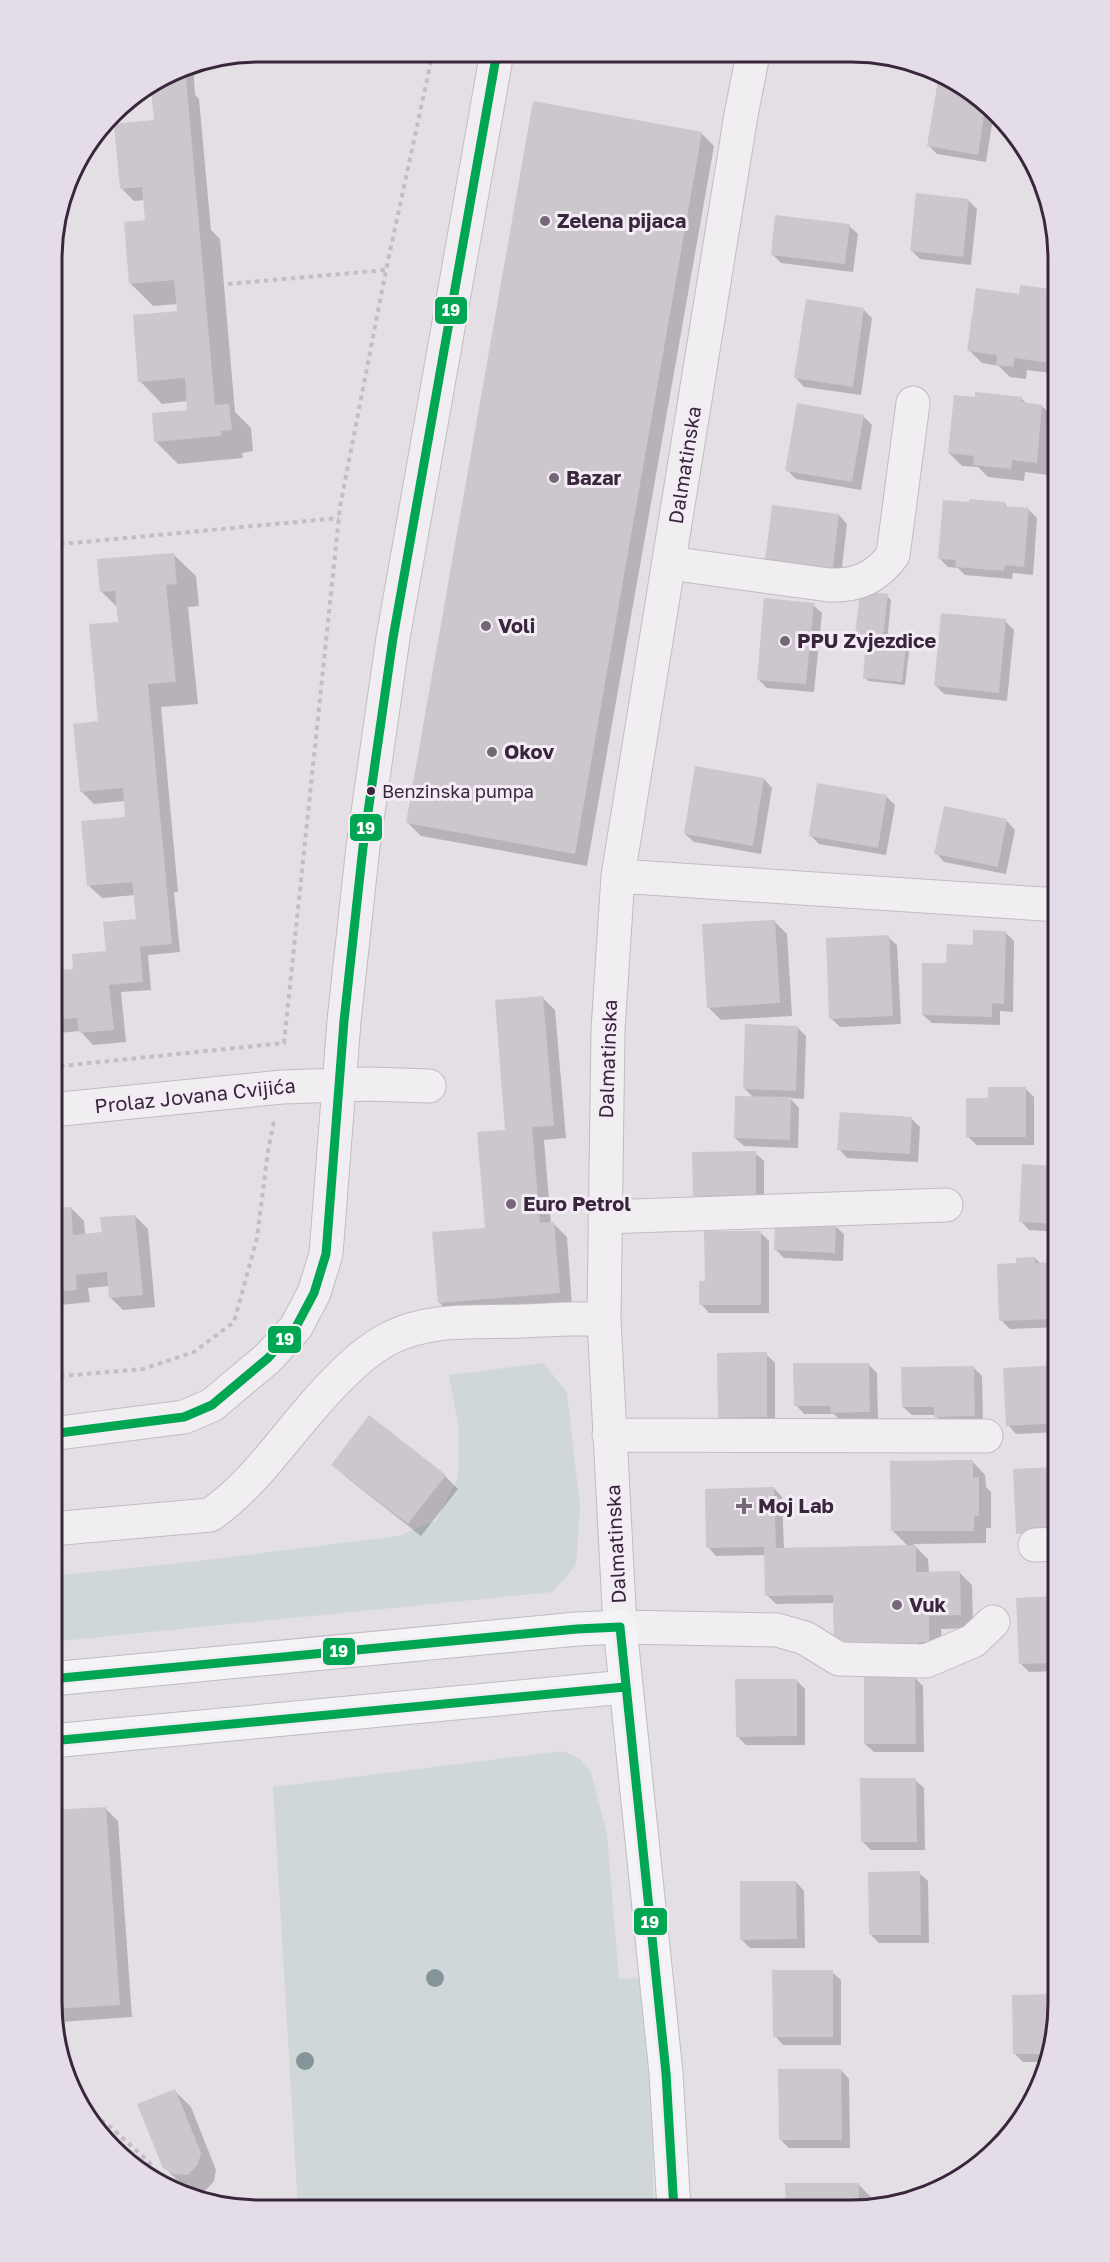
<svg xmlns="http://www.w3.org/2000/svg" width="1110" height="2262" font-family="'Golos Text',sans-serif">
  <rect width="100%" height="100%" fill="#e4dfe5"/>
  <path fill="#cfd7d9" d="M544 1363 567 1393 580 1506 576 1565 553 1592 51 1642V1576L199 1561 398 1536 436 1521 458 1477 459 1430 449 1375Z
    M562 1751 579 1758 591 1772 607 1834 619 1979 639 1978 653 2124V2210L298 2209 273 1787Z"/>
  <path fill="#0003" d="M193 64 195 95 199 99 211 230 220 239 235 412 251 428 253 451 242 453 243 458 178 464 156 442 189 411 188 401 162 404 140 381 178 312V304L153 306 131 284 148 221 145 200 134 201 121 188 156 122 153 96 130 98 180 67Z
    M939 81 948 83 988 102 994 112 986 162 937 154 928 145Z
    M701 133 714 146 587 866 421 836 408 823Z
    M968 200 977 209 971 265 920 259 911 250Z
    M1053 225 1059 259V281L1047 272Z
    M849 226 858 234 853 272 781 263 772 254Z
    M1059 292V374L1027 370 1026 379 1010 377 999 366 982 363 969 350 1020 296Z
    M864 310 872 318 861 395 804 387 796 378Z
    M1021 398 1027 404 1042 406 1055 419 1049 475 1025 472 1024 481 988 477 978 467 962 466 949 453Z
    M863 416 872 425 861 490 796 479 787 470Z
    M1004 503 1008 508 1029 510 1037 518 1033 575 1013 573 1012 579 965 575 958 568 948 567 939 558Z
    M839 515 847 524 840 585 765 568Z
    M173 554 196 576 199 606 188 607 198 704 161 707 178 892H174L180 952 148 955 151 990 121 992 126 1042 93 1045 80 1031 59 1033 61 1057 51 1058V972L75 970 108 953 137 921 135 895 102 898 89 886 127 818 125 801 94 804 81 791 100 723 120 623 118 608 101 591Z
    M887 596 891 600 887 642 861 639 857 635Z
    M813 605 822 613 814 692 767 688 758 679Z
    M1005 621 1014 630 1007 701 944 694 935 685Z
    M905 647 909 651 905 685 868 681 864 677Z
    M1059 729V785L1050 776Z
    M764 779 772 788 761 854 694 842 685 834Z
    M886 796 895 805 886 855 819 844 810 835Z
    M1007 821 1015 830 1006 874 944 862 936 853Z
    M774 921 787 934 792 1016 721 1020 708 1007Z
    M1005 932 1014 941 1013 1012 1000 1011V1025L932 1023 923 1015 948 965 974 947Z
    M888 937 897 945 901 1024 840 1027 831 1018Z
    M542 997 555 1010 566 1138 544 1140 551 1224H554L567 1237 572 1306 452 1315 439 1302 486 1229 507 1131Z
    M797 1027 806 1036 804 1099 790 1098 799 1108 798 1148 744 1146 735 1138 754 1098 745 1089Z
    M1026 1089 1034 1097V1145H977L968 1137 990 1100Z
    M911 1118 920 1127 918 1162 847 1158 839 1149Z
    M755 1153 764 1161V1203L703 1204 695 1195Z
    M1059 1167V1232L1029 1230 1021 1221Z
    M71 1208 84 1221 85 1235 103 1233 135 1216 148 1229 155 1307 123 1310 110 1297 109 1286 88 1288 90 1302 51 1306V1210Z
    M835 1226 844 1234 843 1261 784 1258 775 1249Z
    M760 1232 769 1241V1313H709L701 1304 706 1283Z
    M1035 1258 1041 1264H1052L1059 1271V1327L1010 1329 1001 1320 1017 1265Z
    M766 1354 775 1363V1426H728L719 1417Z
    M869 1365 877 1373 878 1420 841 1421 834 1414H804L796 1405Z
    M1059 1367V1432L1016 1434 1008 1425Z
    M974 1368 982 1376 983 1424 944 1425 935 1415H912L903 1407Z
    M973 1462 985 1475 986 1487 991 1492V1528H986V1543L913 1544 928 1559 929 1573 959 1572 972 1585 973 1628 941 1629 942 1654 930 1655 834 1603 776 1604 767 1595 766 1555 716 1556 708 1547 774 1488 782 1497 784 1549 908 1546 893 1531Z
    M333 1464 445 1476 458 1489 421 1536 346 1477Z
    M1059 1598V1671L1029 1672 1020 1663Z
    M914 1677 923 1686 924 1752H874L865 1744Z
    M796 1680 805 1689V1745H746L737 1736Z
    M915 1780 924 1788 925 1850H871L862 1841Z
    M105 1808 118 1821 132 2017 61 2022 53 2013 51 2003V1812Z
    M919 1873 928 1881 929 1943H879L871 1935Z
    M796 1882 804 1891 805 1948H750L742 1940Z
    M832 1972 841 1980V2045H783L775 2036Z
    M1056 1996 1059 1998V2016L1048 2070 1040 2062H1023L1014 2053Z
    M841 2070 849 2079 850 2148H789L780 2139Z
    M175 2091 191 2107 216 2170 214 2181 205 2191 192 2190 181 2184 164 2167Z
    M858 2184 871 2197V2208L851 2211H787Z"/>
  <path fill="#ccc6cd" d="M185 66 215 405 229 404 232 430 221 431V436L154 442 152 413 187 410 185 378 138 382 133 315 177 311 174 280 129 284 124 222 145 220 142 187 120 189 114 124 154 120 151 88H145L180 67Z
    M938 80 986 102 978 155 927 146Z
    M533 101 702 132 575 854 406 823Z
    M916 193 969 199 963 257 910 251Z
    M775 215 850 224 845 264 771 255Z
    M1053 220 1059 259V274L1046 273Z
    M1020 285 1059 290V364L1015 358 1013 367 996 365 997 355 967 351 976 288 1019 294Z
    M806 299 864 308 853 387 794 378Z
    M975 392 1022 397 1021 402 1042 405 1037 463 1012 460 1011 469 973 465 974 456 948 453 954 395 975 397Z
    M797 403 864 415 852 482 785 471Z
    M970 499 1005 502 1004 506 1029 508 1024 567 1005 565 1004 571 955 567 956 560 938 559 943 500 969 502Z
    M772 505 839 514 832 577 764 568Z
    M174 553 177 584 166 585 176 682 148 684 172 944 140 947 143 982 109 985 114 1030 79 1033 77 1018 51 1020V971L73 969 72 954 106 951 103 922 136 919 132 882 87 886 81 821 125 817 123 788 80 792 73 724 98 721 89 624 118 622 115 591 100 592 97 559Z
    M860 591 888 594 883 638 855 635Z
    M764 598 814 603 806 684 757 680Z
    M941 613 1006 619 999 693 934 686Z
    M866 642 906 646 902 682 863 678Z
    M1053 727 1059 728V778L1049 777Z
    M695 766 764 778 753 846 684 834Z
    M817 783 887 795 878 848 809 836Z
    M944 806 1007 819 998 867 934 854Z
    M1057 840H1059V881H1053Z
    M775 920 780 1003 707 1008 702 924Z
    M973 930 1006 931 1004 1004 992 1003V1017L922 1015V963H946L947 944 973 945Z
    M889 935 893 1016 829 1019 826 938Z
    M543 996 554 1126 532 1127 540 1223 554 1222 560 1293 438 1303 432 1232 485 1228 477 1132 505 1130 495 1000Z
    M745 1024 798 1026 796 1091 743 1089Z
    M988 1087H1026V1137H966V1098H988Z
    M735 1096 791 1097 790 1140 734 1138Z
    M840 1112 912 1117 910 1154 837 1150Z
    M756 1151V1195L693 1196 692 1152Z
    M1022 1164 1059 1166V1224L1019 1222Z
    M71 1207 73 1235 102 1232 100 1217 135 1215 143 1295 109 1298 107 1272 76 1275 77 1290 51 1292V1208Z
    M775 1222 836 1224 835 1253 774 1250Z
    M704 1231H761V1305H699V1281H705Z
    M1035 1257V1263L1052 1262 1054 1319 999 1321 997 1264 1016 1263V1258Z
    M767 1352V1417L718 1418 717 1353Z
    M793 1363H869L870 1412 831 1413 830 1406H794Z
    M1059 1365V1423L1006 1426 1003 1368Z
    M974 1366 975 1416 934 1417V1407H902L901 1367Z
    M369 1415 446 1475 408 1524 331 1465Z
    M973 1460V1478L979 1477V1516H974V1531H891L890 1461Z
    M1059 1467V1533L1016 1534 1013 1469Z
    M774 1487 776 1548 916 1545V1572L960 1571 961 1615 929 1616V1642H918L919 1651 834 1653 833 1595 765 1596 764 1547 706 1548 705 1489Z
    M1059 1596V1663L1019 1664 1016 1598Z
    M864 1676H915L916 1744H864Z
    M735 1679H797V1736L736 1737Z
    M860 1778H916L917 1842H861Z
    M106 1807 120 2005 52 2009 51 1810Z
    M920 1871 921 1935H869L868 1872Z
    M740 1881H796L797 1939 740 1940Z
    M772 1970H833V2037H773Z
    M1056 1994 1057 2027 1051 2054H1013L1012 1995Z
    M1039 2059H1050L1048 2070 1039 2087Z
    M778 2069H841L842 2140H779Z
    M175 2089 201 2153 198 2164 188 2175 174 2174 163 2168 137 2104Z
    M785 2183H859V2210L786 2211Z"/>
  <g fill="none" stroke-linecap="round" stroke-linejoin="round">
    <g stroke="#c0bcc1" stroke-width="35">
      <path id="minor" d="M753 54 741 115 618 876 608 1030 604 1319 620 1627 777 1630 805 1638 839 1659 926 1661 973 1641 993 1622
        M669 563 829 585C857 586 876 578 893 555L913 403
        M618 876 1059 905
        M51 1110 282 1087 370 1084 429 1086
        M605 1217 946 1205
        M51 1434 184 1417 212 1405 268 1358 296 1327 314 1293 326 1254 344 1021 363 847 393 638 497 52
        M609 1435 986 1436
        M51 1529 210 1515C249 1488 277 1448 307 1413 328 1388 359 1354 388 1339 430 1317 477 1323 522 1321 549 1320 576 1318 604 1319
        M1035 1545 1059 1544"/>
    </g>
    <g stroke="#c1bbc3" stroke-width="35">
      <path id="major" d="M51 1679 577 1629 620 1627 666 2073 674 2210
        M51 1741 625 1687"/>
    </g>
    <path stroke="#c3bec4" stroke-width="4" stroke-dasharray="4.5 4.5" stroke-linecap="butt" d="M228 284 386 270
      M51 545 339 518
      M51 1067 284 1043 340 507 386 270 433 52
      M51 1377 143 1369 194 1352 234 1322 257 1238 268 1151 274 1121
      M93 2116 106 2123 149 2162 167 2189"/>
    <use href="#minor" stroke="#f1eef1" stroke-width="33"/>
    <use href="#major" stroke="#f4f3f5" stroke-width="33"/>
    <g stroke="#f3ecf5" stroke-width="14">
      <path id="bus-1" d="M51 1434 184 1417 212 1405 268 1358 296 1327 314 1293 326 1254 344 1021 363 847 393 638 497 52
        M51 1679 577 1629 620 1627 666 2073 674 2210
        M51 1741 625 1687"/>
    </g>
    <use href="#bus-1" stroke="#00a651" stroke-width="9"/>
  </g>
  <g fill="#839598">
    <circle cx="435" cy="1978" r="9"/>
    <circle cx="305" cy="2061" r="9"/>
  </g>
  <g fill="#756778" stroke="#f3ecf5" stroke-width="2">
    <circle cx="545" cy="221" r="6"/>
    <circle cx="554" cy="478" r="6"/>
    <circle cx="486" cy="626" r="6"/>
    <circle cx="785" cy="641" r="6"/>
    <circle cx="492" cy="752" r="6"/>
    <circle cx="511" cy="1204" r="6"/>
    <path d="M741 1497h6v6h6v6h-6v6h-6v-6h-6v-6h6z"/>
    <circle cx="897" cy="1605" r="6"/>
  </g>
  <circle fill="#39263d" stroke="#f3ecf5" stroke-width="2" cx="371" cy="791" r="5"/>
  <g text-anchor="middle" stroke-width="6" stroke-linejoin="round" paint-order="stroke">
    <g font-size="18" fill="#39263d" stroke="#f3ecf5" text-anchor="start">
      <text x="382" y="798">Benzinska pumpa</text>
    </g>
    <g font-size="20" font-weight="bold" fill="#39263d" stroke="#f3ecf5" text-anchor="start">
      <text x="557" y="228">Zelena pijaca</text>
      <text x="566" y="485">Bazar</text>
      <text x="498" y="633">Voli</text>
      <text x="797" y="648">PPU Zvjezdice</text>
      <text x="504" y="759">Okov</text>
      <text x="523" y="1211">Euro Petrol</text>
      <text x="758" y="1513">Moj Lab</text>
      <text x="909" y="1612">Vuk</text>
    </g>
    <g font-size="20" fill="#39263d" stroke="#f3ecf5">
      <text transform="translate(685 465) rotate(-81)" y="7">Dalmatinska</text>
      <text transform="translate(608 1059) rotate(-88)" y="7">Dalmatinska</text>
      <text transform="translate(195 1096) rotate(-6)" y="7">Prolaz Jovana Cvijića</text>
      <text transform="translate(616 1544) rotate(-93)" y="7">Dalmatinska</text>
    </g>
  </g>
  <path d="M0 0H1110V2262H0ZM259 62H851A197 197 0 0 1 1048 259V2003A197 197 0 0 1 851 2200H259A197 197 0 0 1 62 2003V259A197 197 0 0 1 259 62Z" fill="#e4dce6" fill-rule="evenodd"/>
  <path fill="none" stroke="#39263d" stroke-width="3" d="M259 62H851A197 197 0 0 1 1048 259V2003A197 197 0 0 1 851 2200H259A197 197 0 0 1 62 2003V259A197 197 0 0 1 259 62Z"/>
  <g stroke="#f3ecf5" stroke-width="2">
    <rect x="434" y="296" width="34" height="29" rx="6" fill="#00a651"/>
    <rect x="349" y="813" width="34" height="29" rx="6" fill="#00a651"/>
    <rect x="267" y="1325" width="35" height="29" rx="6" fill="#00a651"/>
    <rect x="322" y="1637" width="34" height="29" rx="6" fill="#00a651"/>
    <rect x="633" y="1907" width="35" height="29" rx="6" fill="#00a651"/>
  </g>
  <g font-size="16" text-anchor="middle" font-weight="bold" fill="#fff">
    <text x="451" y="316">19</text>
    <text x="366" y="834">19</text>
    <text x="285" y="1345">19</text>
    <text x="339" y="1657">19</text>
    <text x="650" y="1928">19</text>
  </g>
</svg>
